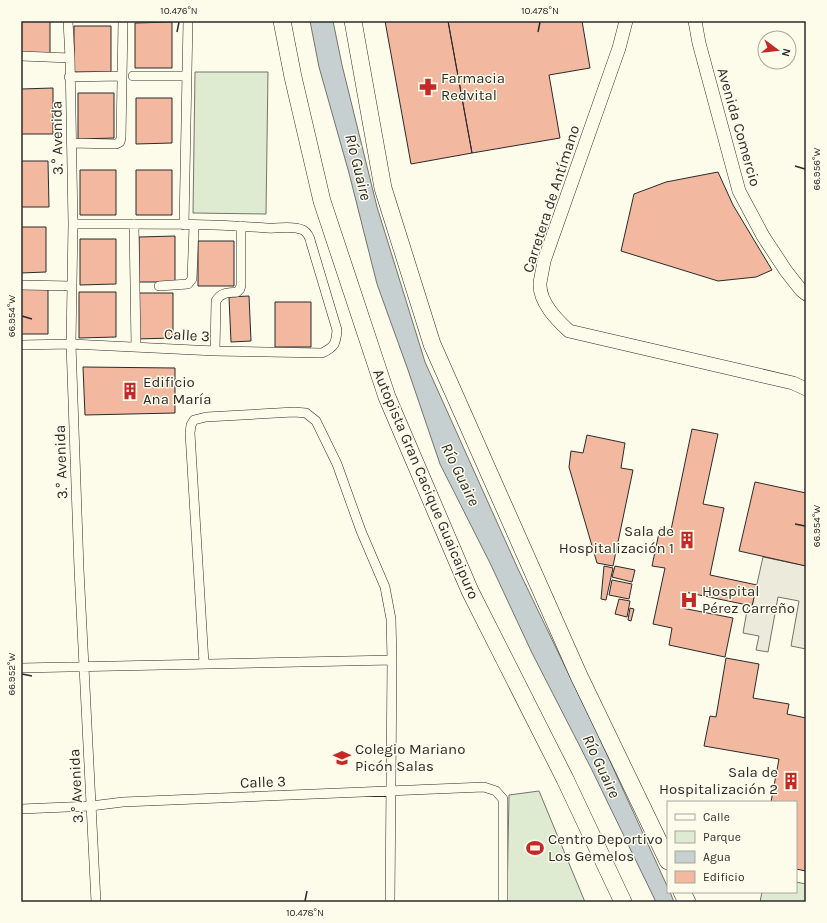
<svg xmlns="http://www.w3.org/2000/svg" width="827" height="923" font-family="Karla,sans-serif">
  <rect width="100%" height="100%" fill="#fdfbea"/>
  <path fill="#deebd1" stroke="#74746e" d="M195 72H268L266 214 193 213Z
    M539 791 585 902H507L509 795Z
    M796 882 806 884V902H760L762 892H796Z"/>
  <path fill="#eceadb" stroke="#74746e" d="M763 557 806 566V649L791 646 799 601 778 597 768 652 756 650 759 636 743 633 748 605 752 606Z"/>
  <path fill="#c7d0d0" stroke="#74746e" d="M310 21H333L342 65 377 207 425 362 518 569 598 735 668 888V892H670L674 902H656L592 770 532 653 490 563 440 464 408 370 377 284 349 173 319 67Z"/>
  <path fill="#f2b8a0" stroke="#2b2b2b" d="M21 21H50V54H21Z
    M385 21H448L472 153 411 164Z
    M448 21H582L590 68 549 75 560 138 472 153Z
    M172 22V68H135V23Z
    M74 26H111V72H74Z
    M53 88V134H21V89Z
    M78 93H114V138L78 139Z
    M136 98H172V143L136 144Z
    M21 161H48L49 207H21Z
    M80 170H116V215H80Z
    M136 170H172V215H136Z
    M718 172 733 205 772 270 756 277 718 281 621 251 634 194 666 182Z
    M21 227H46V272L21 273Z
    M175 236V282H139V237Z
    M80 239H116V284L80 285Z
    M198 241H234V286H198Z
    M21 289H48V334H21Z
    M79 292H116V337L79 338Z
    M136 293H173V338L136 339Z
    M249 296 251 341 231 342 229 297Z
    M275 302H311V347H275Z
    M83 367 175 368V413L85 415Z
    M692 429 718 434 703 504 724 508 710 575 757 585 752 606 685 592 682 608 733 618 725 657 669 645 672 628 653 624 665 568 652 566 660 528 671 530Z
    M587 435 625 443 621 468 633 470 613 566 597 563 569 467 571 451 583 453Z
    M755 482 806 493V566L739 551Z
    M604 566 613 568 606 600 601 599Z
    M615 566 635 570 632 582 612 577Z
    M612 580 632 584 629 599 609 595Z
    M619 599 630 601 627 617 615 614Z
    M630 608 634 609 631 621 628 620Z
    M726 658 759 664 753 698 789 704 787 714 806 718V871L796 869V802H771L779 759 704 746 710 716 716 717Z"/>
  <g fill="none" stroke-linecap="round" stroke-linejoin="round">
    <g stroke="#2b2b2b" stroke-width="10">
      <path id="minor" d="M68 21 70 58 73 224 71 344 79 569 96 902
        M21 56 70 58
        M133 76H187
        M69 77 121 76
        M71 143 116 144 120 142 121 138 123 21
        M134 224 136 347
        M184 225 188 21
        M21 285 72 286
        M159 286 188 284 192 279 194 225
        M21 345 71 344 215 351 322 353C335 347 336 343 337 330L311 243C310 238 308 233 303 230 292 225 278 229 267 228 202 223 137 224 73 224
        M215 351 216 301C221 292 228 293 237 292L240 289 241 285V226
        M204 663 190 433 191 425 194 420 206 417 294 412 306 413 316 421 337 464 361 531 385 587 391 619 392 660 390 902
        M21 668 392 660
        M21 809 91 806 123 802 484 787 496 791 503 799V902"/>
    </g>
    <g stroke="#2b2b2b" stroke-width="14">
      <path id="secondary" d="M626 21 619 48 544 261C543 268 541 276 540 283 539 302 556 319 569 331L793 383 806 389
        M695 21 699 43 739 191 763 236 786 271 801 290 806 294"/>
    </g>
    <g stroke="#2b2b2b" stroke-width="18">
      <path id="motorway" d="M282 21 293 77 322 201 387 397 470 591 565 779 623 902
        M353 21 383 188 432 344 579 676 668 861
        M682 892 687 902"/>
    </g>
    <use href="#minor" stroke="#fdfbea" stroke-width="9"/>
    <use href="#secondary" stroke="#fdfbea" stroke-width="13"/>
    <use href="#motorway" stroke="#fdfbea" stroke-width="17"/>
  </g>
  <path fill="none" stroke="#2b2b2b" stroke-width="1.5" d="M177 32 179 22M538 32 540 22M795 166 805 169M22 316 32 319M795 524 805 526M22 674 32 676M305 901 307 891"/>
  <defs>
    <g id="pharmacy-bare" transform="scale(1.38)"><path d="M-2-6h4v4h4v4h-4v4h-4v-4h-4v-4h4Z" fill="#c62828" stroke="#fdfbea" stroke-width="2.5" paint-order="stroke"/></g>
    <g id="building-bare" transform="scale(1.38)"><path d="M-4-6H4V6H1V3H-1V6H-4ZM-2.5-4.3h1.7v1.8h-1.7ZM.8-4.3h1.7v1.8H.8ZM-2.5-1h1.7V.8h-1.7ZM.8-1h1.7V.8H.8Z" fill="#c62828" stroke="#fdfbea" stroke-width="2.5" paint-order="stroke"/></g>
    <g id="hospital-bare" transform="scale(1.38)"><path d="M-5-5h3v3.5h4V-5h3V5h-3V1.5h-4V5h-3Z" fill="#c62828" stroke="#fdfbea" stroke-width="2.5" paint-order="stroke"/></g>
    <g id="school-bare" transform="scale(1.38)"><path d="M0-5L7-2L0 1L-7-2ZM-4 1L0 2.5L4 1V4Q0 6-4 4Z" fill="#c62828" stroke="#fdfbea" stroke-width="2.5" paint-order="stroke"/></g>
    <g id="stadium-bare" transform="scale(1.38)"><path d="M0-5a6.5 5 0 1 0 0 10a6.5 5 0 1 0 0-10ZM-3.5-1.8h7v3.6h-7Z" fill="#c62828" stroke="#fdfbea" stroke-width="2.5" paint-order="stroke"/></g>
  </defs>
  <g fill-rule="evenodd">
    <use href="#pharmacy-bare" x="428" y="87"/>
    <use href="#building-bare" x="130" y="391"/>
    <use href="#building-bare" x="687" y="540"/>
    <use href="#hospital-bare" x="689" y="600"/>
    <use href="#school-bare" x="342" y="758"/>
    <use href="#building-bare" x="791" y="781"/>
    <use href="#stadium-bare" x="535" y="848"/>
  </g>
  <g text-anchor="middle" stroke-width="3" stroke-linejoin="round" paint-order="stroke">
    <g font-size="15" fill="#2b2b2b" stroke="#fdfbea" text-anchor="start">
      <text x="441" y="83">Farmacia<tspan x="441" dy="17">Redvital</tspan></text>
      <text x="143" y="387">Edificio<tspan x="143" dy="17">Ana María</tspan></text>
      <text x="674" y="536" text-anchor="end">Sala de<tspan x="674" dy="17">Hospitalización 1</tspan></text>
      <text x="702" y="596">Hospital<tspan x="702" dy="17">Pérez Carreño</tspan></text>
      <text x="355" y="754">Colegio Mariano<tspan x="355" dy="17">Picón Salas</tspan></text>
      <text x="778" y="777" text-anchor="end">Sala de<tspan x="778" dy="17">Hospitalización 2</tspan></text>
      <text x="548" y="844">Centro Deportivo<tspan x="548" dy="17">Los Gemelos</tspan></text>
    </g>
    <g font-size="15" fill="#2b2b2b" stroke="#fdfbea">
      <text transform="translate(739 127) rotate(74)" y="5">Avenida Comercio</text>
      <text transform="translate(57 138) rotate(-91)" y="5">3.° Avenida</text>
      <text transform="translate(551 199) rotate(-72)" y="5">Carretera de Antímano</text>
      <text transform="translate(187 335) rotate(3)" y="5">Calle 3</text>
      <text transform="translate(61 462) rotate(-92)" y="5">3.° Avenida</text>
      <text transform="translate(426 484) rotate(67)" y="5">Autopista Gran Cacique Guaicaipuro</text>
      <text transform="translate(263 782) rotate(-2)" y="5">Calle 3</text>
      <text transform="translate(76 786) rotate(-93)" y="5">3.° Avenida</text>
    </g>
    <g font-size="16" font-style="italic" fill="#2b2b2b" stroke="#fdfbea">
      <text transform="translate(359 167) rotate(76)" y="6">Río Guaire</text>
      <text transform="translate(461 474) rotate(64)" y="6">Río Guaire</text>
      <text transform="translate(602 766) rotate(65)" y="6">Río Guaire</text>
    </g>
  </g>
  <rect width="827" height="923" fill="none" stroke="#fdfbea" stroke-width="44"/>
  <rect x="667" y="801" width="130" height="92" fill="#fdfbea" stroke="#a9a89e"/>
  <rect x="675" y="814" width="20" height="6" fill="#fdfbea" stroke="#a9a89e"/>
  <text x="703" y="821" font-size="12" fill="#2b2b2b">Calle</text>
  <rect x="675" y="831" width="20" height="12" fill="#deebd1" stroke="#a9a89e"/>
  <text x="703" y="841" font-size="12" fill="#2b2b2b">Parque</text>
  <rect x="675" y="851" width="20" height="12" fill="#c7d0d0" stroke="#a9a89e"/>
  <text x="703" y="861" font-size="12" fill="#2b2b2b">Agua</text>
  <rect x="675" y="871" width="20" height="12" fill="#f2b8a0" stroke="#a9a89e"/>
  <text x="703" y="881" font-size="12" fill="#2b2b2b">Edificio</text>
  <g transform="translate(777 50) rotate(105)"><circle r="19" fill="#fdfbea" stroke="#a9a89e"/>
  <path d="M0-3L7 15L0 10L-7 15Z" fill="#c62828"/>
  <text y="-6" font-size="11" font-weight="bold" text-anchor="middle" fill="#2b2b2b">N</text>
  </g>
  <rect x="22" y="22" width="783" height="879" fill="none" stroke="#2b2b2b" stroke-width="1.5"/>
  <g font-size="10" text-anchor="middle" fill="#2b2b2b">
    <text x="179" y="14">10.476°N</text>
    <text x="540" y="14">10.478°N</text>
    <text transform="translate(816 169) rotate(-90)" y="4">66.956°W</text>
    <text transform="translate(11 316) rotate(-90)" y="4">66.954°W</text>
    <text transform="translate(816 526) rotate(-90)" y="4">66.954°W</text>
    <text transform="translate(11 674) rotate(-90)" y="4">66.952°W</text>
    <text x="305" y="916">10.478°N</text>
  </g>
</svg>
